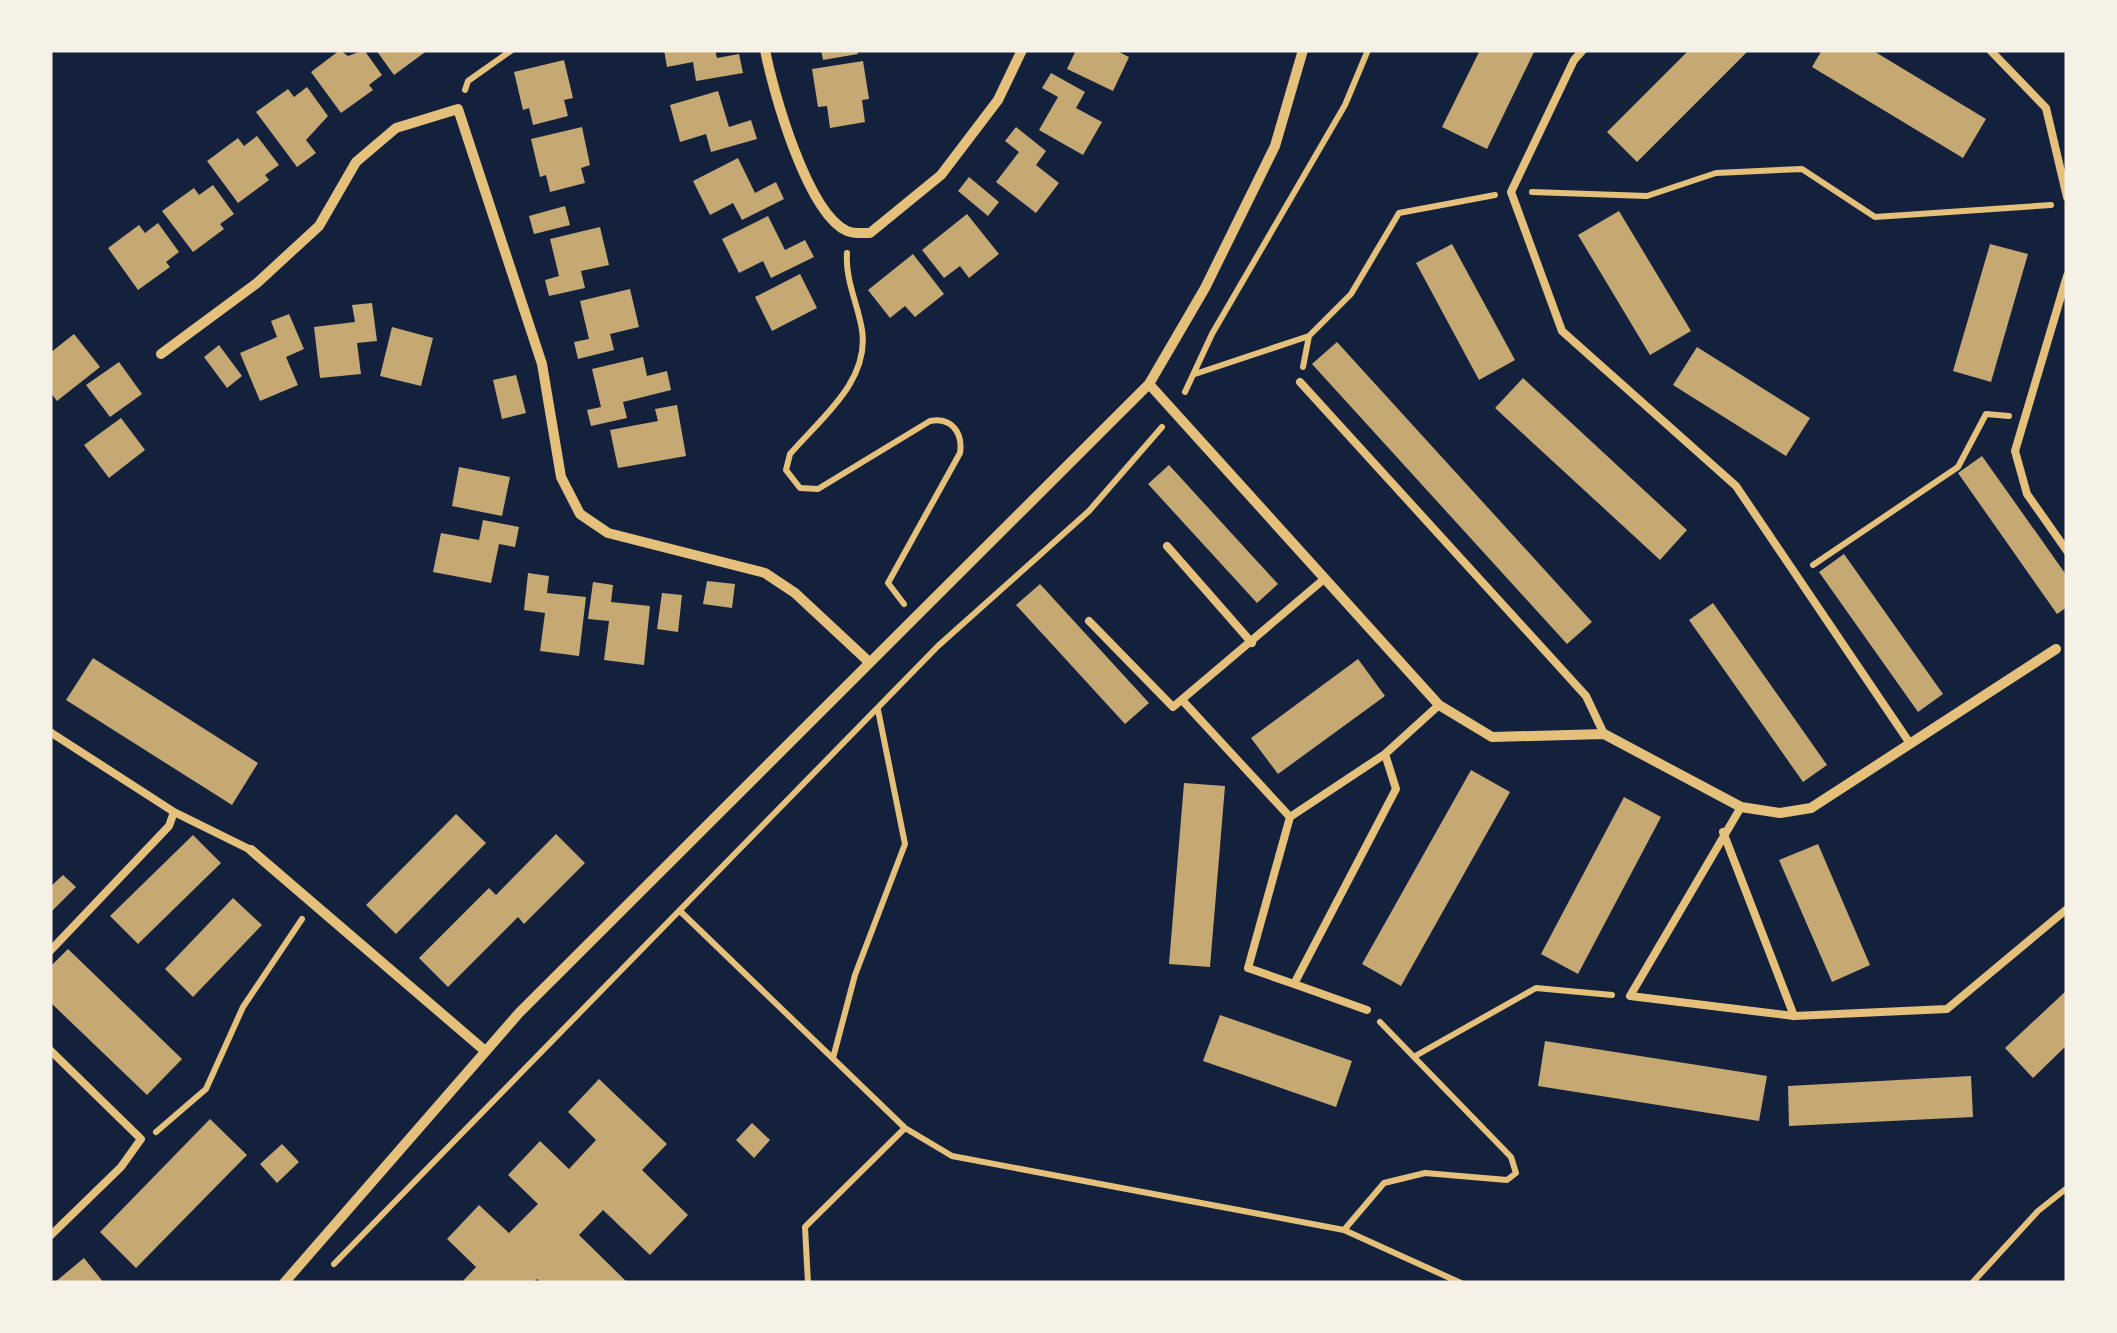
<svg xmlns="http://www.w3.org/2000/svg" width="2117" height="1333" font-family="'Asap Condensed',sans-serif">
  <rect width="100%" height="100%" fill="#14213d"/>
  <path fill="#c6a872" d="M340 50 348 56 364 50 382 75 369 85 373 90 341 113 311 72Z
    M376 50H428L394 75Z
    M664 50H715L717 58 739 54 743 73 696 81 693 62 667 67Z
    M821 50H857L858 54 823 60Z
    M1076 50H1115L1129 57 1113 91 1067 69Z
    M1480 50H1535L1487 149 1442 127Z
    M1689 50H1749L1637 162 1607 132Z
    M1822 50H1872L1986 119 1963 158 1812 67Z
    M564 60 573 98 564 100 568 116 533 125 529 108 523 110 514 72Z
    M863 61 869 99 862 100 865 122 830 128 827 106 818 107 812 69Z
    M1051 73 1085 92 1076 108 1102 122 1083 155 1039 130 1058 97 1042 88Z
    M307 87 328 116 306 140 316 153 297 167 256 112 288 89 294 97Z
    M718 91 729 127 751 120 757 139 711 152 706 134 680 142 670 105Z
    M582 127 590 165 581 168 585 183 550 192 546 175 540 177 531 139Z
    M1016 127 1046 151 1036 165 1059 183 1036 213 996 182 1019 152 1005 141Z
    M257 136 279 165 265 175 269 180 238 203 207 161 238 138 244 146Z
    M738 158 755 193 776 182 784 199 742 220 733 203 710 215 693 181Z
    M969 177 999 202 988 216 958 191Z
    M213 185 234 214 220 224 224 229 193 252 162 211 194 188 199 195Z
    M565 206 570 225 534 234 529 216Z
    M1619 211 1691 331 1650 355 1578 235Z
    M967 214 999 254 969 278 960 266 944 278 922 250Z
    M768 216 785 250 805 240 814 257 771 278 763 261 739 273 722 239Z
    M158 223 179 252 166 262 170 267 138 290 108 248 139 225 145 233Z
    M600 227 609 265 581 271 585 288 549 296 545 280 559 276 550 239Z
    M1452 244 1515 360 1479 380 1416 263Z
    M1990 244 2028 254 1991 382 1953 371Z
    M913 254 944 294 915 317 905 306 890 318 868 290Z
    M800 274 817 308 772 331 755 297Z
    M630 289 639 327 610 334 614 350 578 359 574 342 589 339 580 301Z
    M372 303 377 341 357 343 361 374 320 378 314 327 355 322 352 305Z
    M289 314 304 349 286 357 298 385 260 401 240 353 277 337 271 321Z
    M392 327 433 338 421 386 380 376Z
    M74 334 100 367 57 401 50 392V353Z
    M1337 342 1592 622 1567 644 1312 364Z
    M219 345 242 376 227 388 204 357Z
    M1697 347 1810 418 1786 456 1673 385Z
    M643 357 647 376 667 371 671 390 623 402 627 418 591 426 587 410 601 407 592 369Z
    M119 362 142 394 110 417 86 385Z
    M516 375 526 413 502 419 493 380Z
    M1523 378 1687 530 1660 560 1495 408Z
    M677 405 686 456 618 468 610 430 658 421 655 409Z
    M121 418 145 450 109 478 84 445Z
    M1982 456 2067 576V607L2057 614 1958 473Z
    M1169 465 1278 584 1257 603 1148 484Z
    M459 467 510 477 502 516 452 506Z
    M483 520 519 527 515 547 499 544 491 583 433 572 441 533 479 540Z
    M1844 554 1943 694 1918 712 1819 572Z
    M528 573 549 576 547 593 586 597 579 656 540 651 545 613 524 610Z
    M707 581 735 584 732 608 703 604Z
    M593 582 613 585 611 602 650 606 644 665 604 660 609 621 588 619Z
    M1040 584 1149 703 1125 724 1016 605Z
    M662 593 682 595 678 632 657 629Z
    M1713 603 1827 765 1803 782 1689 620Z
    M93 658 258 763 232 805 66 700Z
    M1358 659 1385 696 1278 774 1251 738Z
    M1471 770 1510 792 1401 986 1362 964Z
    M1184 783 1225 786 1210 967 1169 964Z
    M1624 797 1661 817 1578 974 1541 954Z
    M456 814 486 843 396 934 366 905Z
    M556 834 585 863 524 924 518 917 448 987 419 958 489 888 496 895Z
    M193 835 221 863 138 944 110 916Z
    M1818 844 1870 965 1832 982 1779 860Z
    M63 875 76 887 50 913V887Z
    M233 898 262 925 193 997 165 969Z
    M68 949 182 1059 147 1095 50 1002V967Z
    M2067 990V1045L2033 1078 2005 1048Z
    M1220 1015 1352 1061 1336 1107 1203 1061Z
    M1545 1041 1767 1076 1759 1121 1538 1086Z
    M1971 1076 1973 1117 1789 1126 1788 1086Z
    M599 1079 667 1144 642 1170 688 1215 650 1255 603 1210 579 1235 628 1283H541L537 1279 533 1283H461L476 1267 447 1239 479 1205 509 1233 538 1204 508 1175 540 1141 569 1169 596 1140 568 1112Z
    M210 1119 247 1155 136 1268 100 1232Z
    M752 1123 770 1140 754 1158 736 1140Z
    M282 1144 299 1162 277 1183 260 1164Z
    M84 1258 104 1283H54Z"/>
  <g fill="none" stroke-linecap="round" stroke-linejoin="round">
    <path stroke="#e5c07b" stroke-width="6" d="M465 90 468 81 512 50
      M1532 192 1647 196 1716 173 1802 169 1875 217 2051 205
      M847 253C845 280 858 304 862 330 870 381 821 418 790 454L786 470 800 488 818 489 930 421C952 417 963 433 960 453L888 583 904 604
      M1303 367 1309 336 1351 294 1399 213 1495 195
      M1195 374 1309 336
      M1185 392 1212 334 1345 105 1368 50
      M1813 565 1958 467 1986 414 2009 416
      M681 912 905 1128 952 1156 1344 1230 1461 1283
      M1417 1055 1536 988 1612 995
      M833 1058 855 975 905 844 878 710
      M156 1132 206 1089 243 1007 302 919
      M1344 1230 1384 1183 1425 1173 1507 1180 1516 1173 1511 1157 1380 1022
      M334 1264 938 646 1089 511 1162 427
      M808 1283 805 1227 905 1128
      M1972 1283 2038 1211 2067 1188"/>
    <path stroke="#e5c07b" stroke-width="8" d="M1583 50 1574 60 1511 192 1562 331 1736 486 1909 742
      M1990 50 2046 108 2067 197
      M2067 276 2015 451 2027 494 2067 551
      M1300 382 1586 696 1604 734
      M1167 546 1252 643
      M1089 621 1173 707 1323 580
      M1182 700 1290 817
      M50 732 174 812 251 850
      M1385 754 1290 817 1248 968 1294 984 1396 789 1385 754 1439 705
      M1741 807 1630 996 1794 1016 1947 1009 2067 909
      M1723 832 1794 1016
      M50 951 169 826 174 812
      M1294 984 1367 1010
      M50 1050 141 1139 121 1167 50 1236"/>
    <path stroke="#e5c07b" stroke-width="10" d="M765 50C773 91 807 213 847 231 854 234 863 233 870 233L941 175 998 100 1022 50
      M161 354 257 283 319 226 356 162 396 128 458 109 542 364 561 477 580 514 608 533 765 573 795 593 868 661
      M1149 384 1439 705 1492 737 1604 734 1741 807 1780 813 1811 808 2056 649
      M251 850 484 1050
      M284 1283 519 1013 1149 384 1205 288 1275 146 1303 50"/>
  </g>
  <rect width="2117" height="1333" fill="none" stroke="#f6f1e7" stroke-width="105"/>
</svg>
